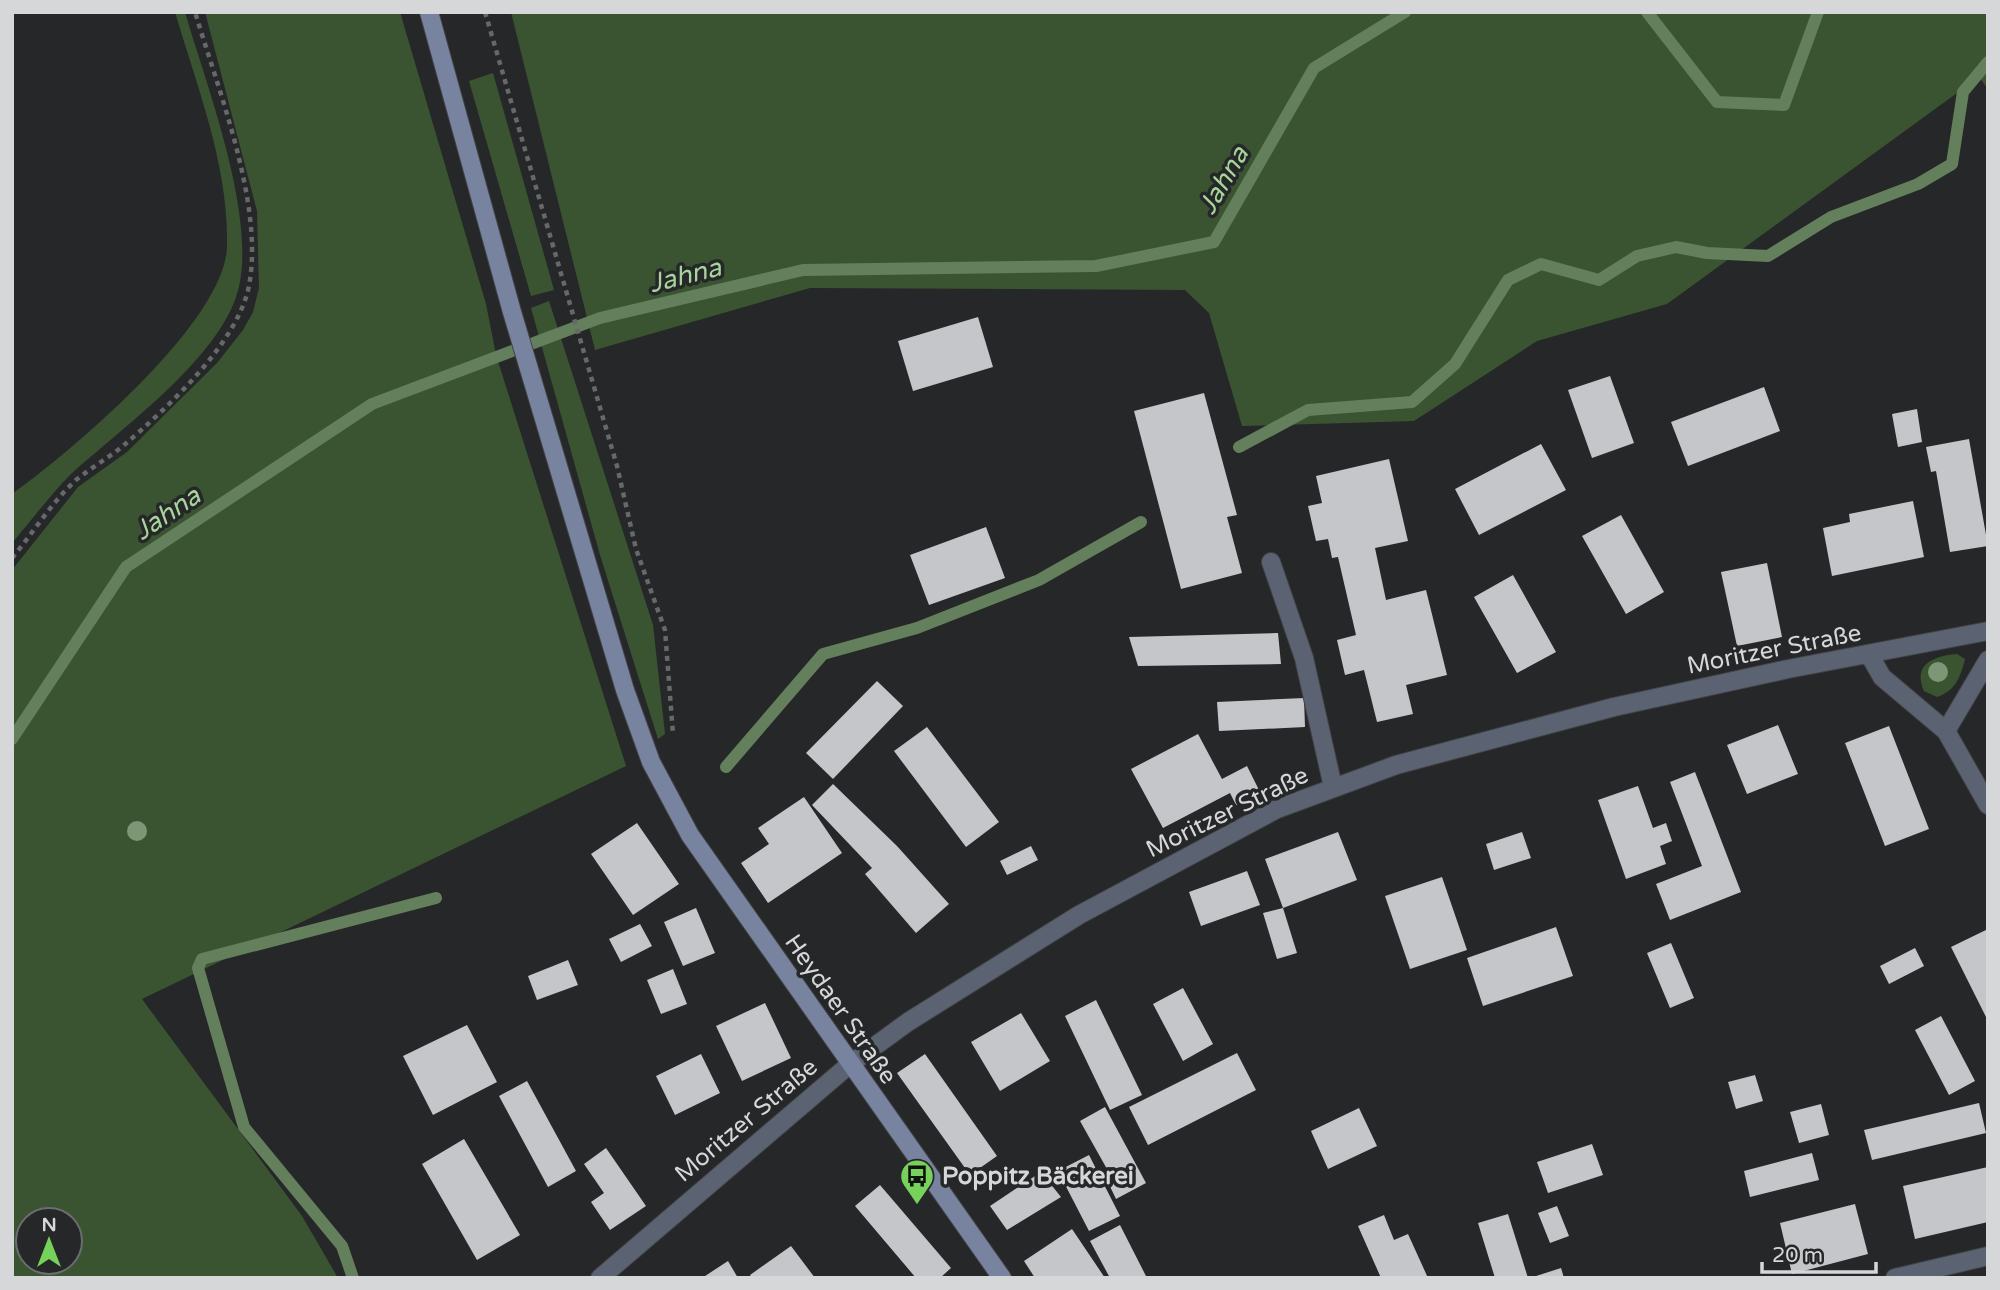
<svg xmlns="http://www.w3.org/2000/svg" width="2000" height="1290" font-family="'Varela Round',sans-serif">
  <rect width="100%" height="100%" fill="#262729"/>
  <path fill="#3a5432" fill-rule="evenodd" d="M175 12H185C206 85 261 225 236 297 214 362 121 429 71 474 50 495 32 520 12 543V494C72 451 226 321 227 246 229 166 197 87 175 12Z
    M205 12H400L486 304 496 355 626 766 142 999 302 1216 338 1278H12V570L78 487 127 452 217 363 243 330 253 312 259 288 257 211ZM28 1220H70V1262H28Z
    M511 12H1988V89L1979 77 1667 304 1537 341 1414 421 1242 426 1209 313 1185 290 810 288 595 350Z
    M493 73 554 290 531 296 469 81Z
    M549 301 653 625 665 734 658 739 600 555 531 308Z
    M1957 654 1965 659C1960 678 1956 690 1937 697L1924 691C1912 664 1934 656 1957 654Z"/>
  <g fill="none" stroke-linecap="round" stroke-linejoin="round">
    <path stroke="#637f5b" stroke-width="12" d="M1647 12 1717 102 1784 105 1818 12
      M1239 447 1308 410 1412 402 1455 364 1508 280 1541 264 1599 280 1637 256 1676 247 1707 253 1768 256 1831 217 1918 184 1952 164 1963 92 1988 62
      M12 739 126 567 372 404 600 318 803 270 1096 266 1214 242 1314 68 1405 12
      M726 767 823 654 917 628 1039 580 1141 522
      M353 1278 342 1246 244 1127 198 968 202 959 436 898"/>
  </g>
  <path fill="#c5c6ca" d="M978 317 993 367 913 391 898 341Z
    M1610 376 1634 443 1592 458 1568 390Z
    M1764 387 1780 431 1688 466 1671 422Z
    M1204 393 1237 515 1227 517 1242 573 1181 589 1134 411Z
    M1917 409 1922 442 1898 447 1892 414Z
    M1969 439 1988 546 1950 552 1936 471 1931 472 1926 447Z
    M1541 444 1566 490 1479 535 1455 489Z
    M1389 459 1408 541 1375 548 1386 600 1426 590 1447 675 1406 685 1413 714 1377 722 1364 670 1345 675 1337 640 1356 635 1338 557 1332 558 1328 539 1316 541 1308 506 1322 503 1316 476Z
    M1913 501 1924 557 1832 576 1823 528 1850 522 1849 514Z
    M1621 515 1664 592 1626 614 1582 536Z
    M986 527 1005 578 929 605 910 555Z
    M1767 563 1782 637 1737 646 1721 572Z
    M1513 575 1556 652 1517 673 1474 597Z
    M1278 633 1281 664 1138 666 1129 637Z
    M877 681 903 706 833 779 806 753Z
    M1304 698 1305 727 1219 731 1217 702Z
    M1778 725 1798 774 1747 794 1727 745Z
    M1889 726 1929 829 1885 846 1845 743Z
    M927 727 999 822 966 847 894 751Z
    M1198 734 1222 779 1247 766 1260 792 1236 805 1230 793 1163 828 1131 769Z
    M1695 772 1741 892 1670 920 1656 884 1702 866 1670 782Z
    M833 784 897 846 949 904 916 933 865 874 872 868 812 805Z
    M1638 786 1653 828 1666 823 1672 841 1660 846 1666 864 1626 879 1598 800Z
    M804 797 842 853 768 903 741 863 769 844 758 828Z
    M637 823 679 884 633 915 591 854Z
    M1338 832 1357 880 1283 908 1297 953 1277 959 1263 913 1283 908 1265 859Z
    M1522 832 1531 858 1494 870 1486 844Z
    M1031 846 1038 860 1007 875 1000 861Z
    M1247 871 1260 905 1201 926 1189 892Z
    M1442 877 1467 950 1410 969 1385 896Z
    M696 908 715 953 683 966 664 922Z
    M640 924 652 946 621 962 609 939Z
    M1556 927 1573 976 1483 1006 1467 958Z
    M1988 929V1021L1951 947Z
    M1671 943 1694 998 1670 1008 1647 953Z
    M1915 948 1924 966 1889 984 1880 966Z
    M568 960 578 985 537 1000 528 976Z
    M673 969 687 1004 661 1014 647 980Z
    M1183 988 1213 1044 1183 1061 1153 1004Z
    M1096 1000 1142 1095 1110 1110 1065 1016Z
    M765 1003 791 1058 742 1081 716 1026Z
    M1021 1013 1050 1061 1000 1091 971 1042Z
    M1941 1016 1975 1081 1949 1095 1915 1030Z
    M467 1025 497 1082 433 1115 403 1056Z
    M1237 1053 1256 1090 1148 1145 1129 1107Z
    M701 1054 720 1093 675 1115 656 1076Z
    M925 1054 997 1156 970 1175 897 1073Z
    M1755 1075 1763 1101 1736 1109 1728 1082Z
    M527 1081 576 1171 548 1187 499 1096Z
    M1979 1103 1986 1133 1872 1160 1864 1130Z
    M1821 1104 1829 1135 1799 1143 1790 1112Z
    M1105 1107 1146 1183 1116 1199 1103 1172 1107 1169 1080 1121Z
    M1359 1108 1377 1146 1328 1169 1311 1131Z
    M464 1139 520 1235 477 1260 422 1164Z
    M1592 1144 1603 1175 1548 1193 1537 1162Z
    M606 1148 646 1206 610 1230 591 1202 604 1193 584 1164Z
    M1812 1153 1819 1180 1750 1197 1744 1171Z
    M1089 1155 1120 1216 1089 1231 1058 1171Z
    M1988 1167V1222L1915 1239 1903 1186Z
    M1041 1172 1061 1197 1007 1230 990 1206Z
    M880 1185 951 1268 940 1278H916L855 1206Z
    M1855 1204 1868 1254 1792 1274 1780 1223Z
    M1557 1206 1569 1236 1550 1243 1538 1213Z
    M1508 1214 1528 1278H1495L1478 1223Z
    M1384 1215 1394 1240 1408 1234 1428 1278H1381L1358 1226Z
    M1120 1225 1147 1278H1110L1090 1241Z
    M1072 1229 1105 1278H1035L1024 1261Z
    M791 1246 815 1278H752L750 1275Z
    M728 1261 738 1278H702Z
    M1561 1268 1564 1278H1533V1277Z"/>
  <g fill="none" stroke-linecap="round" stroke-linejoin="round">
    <g stroke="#424345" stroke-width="20">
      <path id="service" d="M1271 562 1304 658 1333 787"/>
    </g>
    <g stroke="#424345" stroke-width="20">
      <path id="minor" d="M1870 656 1882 677 1946 731 1988 805
        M1946 731 1988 660
        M600 1278 849 1065 908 1022 1079 915 1277 809 1396 765 1614 707 1788 669 1988 631
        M1895 1278 1988 1256"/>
    </g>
    <g stroke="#424345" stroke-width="20">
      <path id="secondary" d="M429 12 512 312 625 690 651 762 690 835 1002 1278"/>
    </g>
    <path stroke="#67686a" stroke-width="4.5" stroke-dasharray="5 5" stroke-linecap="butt" d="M485 12 617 466 636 549 665 630 673 734
      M12 558C33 533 52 502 76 480 91 468 108 458 123 446 167 408 242 340 250 280 262 200 218 89 195 12"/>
    <use href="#service" stroke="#5b6373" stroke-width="18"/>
    <use href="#minor" stroke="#5b6373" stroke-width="18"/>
    <use href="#secondary" stroke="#78849f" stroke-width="18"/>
  </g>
  <g fill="#7c9676">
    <circle cx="1938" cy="672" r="10"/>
    <circle cx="137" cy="831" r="10"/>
  </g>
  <defs>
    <g id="bus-pin" transform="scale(1.75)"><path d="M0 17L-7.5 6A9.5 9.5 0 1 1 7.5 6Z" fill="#76d25a" stroke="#262729"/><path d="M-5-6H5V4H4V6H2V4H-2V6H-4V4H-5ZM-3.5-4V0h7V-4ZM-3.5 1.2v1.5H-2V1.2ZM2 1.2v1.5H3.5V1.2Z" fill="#111"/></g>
  </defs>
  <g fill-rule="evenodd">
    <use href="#bus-pin" x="917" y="1176"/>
  </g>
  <g text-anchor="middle" stroke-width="7" stroke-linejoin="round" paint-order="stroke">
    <g font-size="24" fill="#d6d7d8" stroke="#262729">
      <text transform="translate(1774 649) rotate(-11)" y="8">Moritzer Straße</text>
      <text transform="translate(1227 812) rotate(-26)" y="8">Moritzer Straße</text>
      <text transform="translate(841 1009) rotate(55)" y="8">Heydaer Straße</text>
      <text transform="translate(746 1120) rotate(-40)" y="8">Moritzer Straße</text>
    </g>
    <g font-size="24" font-weight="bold" fill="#d6d7d8" stroke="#262729" text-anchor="start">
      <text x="942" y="1184">Poppitz Bäckerei</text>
    </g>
    <g font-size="26" font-style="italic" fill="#a7d49a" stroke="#262729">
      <text transform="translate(1223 180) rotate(-60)" y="9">Jahna</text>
      <text transform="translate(685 275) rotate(-14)" y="9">Jahna</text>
      <text transform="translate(167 513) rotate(-34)" y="9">Jahna</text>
    </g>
  </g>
  <rect width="2000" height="1290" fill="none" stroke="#d6d7d8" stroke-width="28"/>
  <g transform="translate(49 1241)"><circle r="33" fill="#262729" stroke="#6c6d6f" stroke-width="2"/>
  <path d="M0-5L12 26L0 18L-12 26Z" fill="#76d25a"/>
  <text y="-10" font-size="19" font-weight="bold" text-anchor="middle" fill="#d6d7d8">N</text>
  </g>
  <path d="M1762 1262v10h114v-10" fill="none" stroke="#d6d7d8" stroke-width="3.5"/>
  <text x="1772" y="1262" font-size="21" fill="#d6d7d8" stroke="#262729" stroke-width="5" paint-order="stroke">20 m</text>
</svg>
